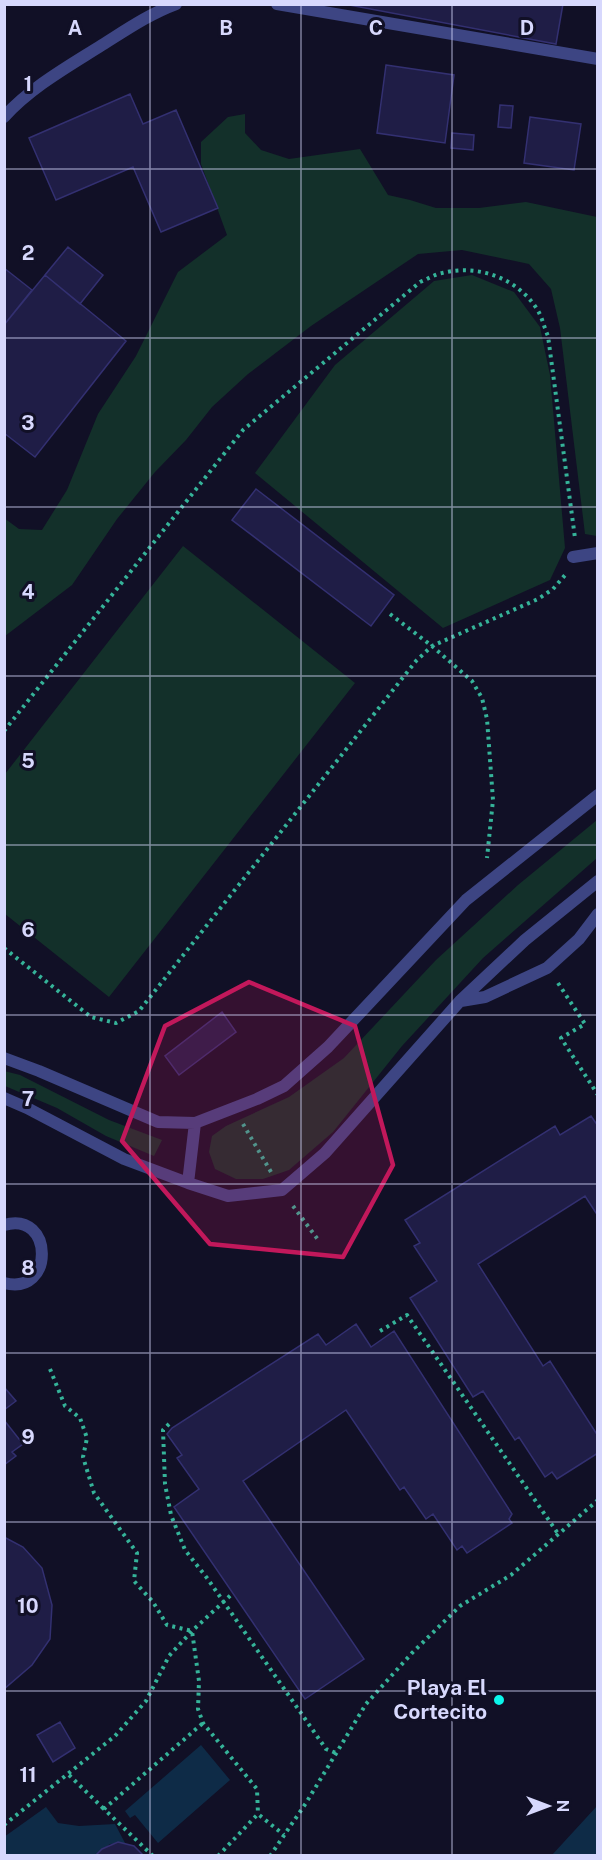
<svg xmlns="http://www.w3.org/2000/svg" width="602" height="1860" font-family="'Public Sans',sans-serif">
  <rect width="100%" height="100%" fill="#111026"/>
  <path fill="#13302a" d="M245 114V133L261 150 289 159 360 149 388 195 410 200 436 208H479L526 202 597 217V536L585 534 560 328 551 289 529 264 462 250 418 254 311 326 248 374 212 407 186 440 155 472 117 519 72 585 5 636 4 518 19 529 42 530 67 490 98 414 136 356 178 272 227 235 201 164V142L228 117Z
    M472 275 514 292 540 327 550 375 565 548 550 580 443 628 255 473 335 365 434 281Z
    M183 546 355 683 109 997 5 914V774Z
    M597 820V858L483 958 402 1046 333 1132 289 1170 263 1179H236L215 1169 209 1152 212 1136 226 1126 289 1097 344 1058 436 960 518 885Z
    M4 1071 20 1075 109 1120 162 1140 154 1156 106 1136 57 1108 5 1086Z"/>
  <path fill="#0e2b47" d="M201 1745 230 1780 158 1843 135 1815 130 1818 125 1811Z
    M597 1806V1855H552Z
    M46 1807 58 1823 79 1826 115 1824 125 1843 110 1844 95 1855 5 1856 4 1837Z"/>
  <path fill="#1f1d46" stroke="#333071" stroke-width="1.5" d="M344 4H563L556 44Z
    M386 65 454 75 445 143 377 133Z
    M130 94 143 124 176 110 218 208 161 232 133 167 56 200 29 138Z
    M500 105 513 106 511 128 498 127Z
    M530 117 581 124 574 170 524 163Z
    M452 133 474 135 473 150 451 148Z
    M68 247 103 275 80 304 45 275Z
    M4 268 32 290 4 325Z
    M45 275 126 341 35 457 4 433V325Z
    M256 489 394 595 371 626 232 520Z
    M222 1012 236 1032 179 1075 165 1056Z
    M591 1116 598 1126V1216L585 1196 478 1264 543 1366 550 1361 598 1436V1453L557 1479 552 1472 545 1477 519 1437 515 1440 483 1391 473 1397 410 1298 437 1281 414 1246 420 1243 405 1220 555 1126 560 1135Z
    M356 1324 371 1347 394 1331 512 1514 509 1519 512 1523 467 1553 462 1546 457 1550 433 1514 426 1519 404 1487 400 1490 346 1410 243 1481 364 1659 305 1699 174 1507 199 1489 177 1458 182 1455 167 1434 172 1428 318 1334 326 1345Z
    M4 1387 16 1401 4 1410Z
    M4 1420 23 1444 12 1452 16 1456 4 1465Z
    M4 1537 23 1547 42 1568 52 1605 50 1639 32 1665 4 1689Z
    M60 1722 75 1748 53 1762 37 1735Z
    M118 1842 134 1846 144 1856H95L102 1849Z"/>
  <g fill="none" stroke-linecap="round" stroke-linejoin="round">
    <path stroke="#35b399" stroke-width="4" stroke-dasharray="3 4.5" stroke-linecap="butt" d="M390 614 432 646 472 681 482 698 487 719 493 800 487 858
      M4 731 243 430 420 282C428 279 435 274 442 273 478 264 517 278 537 309 542 317 544 327 548 336L575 538
      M4 948 91 1017 116 1023 139 1011 416 661 432 646 538 599 553 589 566 574
      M558 983 585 1024 561 1038 598 1095
      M243 1124 271 1172
      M293 1206 319 1241
      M380 1331 407 1315 559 1535
      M50 1369 65 1406 80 1418 87 1438 83 1457 94 1493 137 1553 134 1581 153 1602 167 1625 192 1631 199 1681 198 1709 203 1723 257 1789 258 1814
      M169 1424 163 1430 165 1484 171 1515 185 1550 207 1578 326 1749 336 1753
      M69 1775 104 1809
      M4 1825 115 1736 146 1701 169 1656 192 1631 233 1593
      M153 1856 104 1809 203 1723
      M218 1856 258 1814 284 1835
      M270 1856 306 1803 366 1704 412 1653 460 1606 511 1575 598 1500"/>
    <path stroke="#3d4583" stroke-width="12" d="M277 4 598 59
      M4 117C31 87 69 66 102 45 126 30 149 14 176 4
      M573 557 598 553
      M461 1001 485 997 547 968 579 939 598 914
      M4 1058 39 1071 158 1122 195 1123 257 1099 284 1086 328 1047 466 900 598 795
      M4 1098 27 1108 124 1159 188 1183 228 1196 282 1190 325 1153 460 1001 525 940 598 881
      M188 1183 195 1123
      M4 1225C54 1210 55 1297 4 1283"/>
  </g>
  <path fill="#c2185b" fill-opacity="0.2" stroke="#c2185b" stroke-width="4.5" stroke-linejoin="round" d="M249 982 355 1026 393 1165 343 1257 210 1244 122 1141 165 1026Z"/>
  <path fill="none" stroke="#d7d8fd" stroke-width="1.5" stroke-opacity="0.55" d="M150 4V1856M301 4V1856M452 4V1856M4 169H598M4 338H598M4 507H598M4 676H598M4 845H598M4 1015H598M4 1184H598M4 1353H598M4 1522H598M4 1691H598"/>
  <circle fill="#0bf5ea" stroke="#111026" stroke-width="2" cx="499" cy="1700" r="6"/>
  <g text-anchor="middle" stroke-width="6" stroke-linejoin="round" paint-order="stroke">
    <g font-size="21" font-weight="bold" fill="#d7d8fd" stroke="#111026" text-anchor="end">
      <text x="487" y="1695">Playa El<tspan x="487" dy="24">Cortecito</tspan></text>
    </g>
  </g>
  <g font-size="20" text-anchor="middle" font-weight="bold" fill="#d7d8fd" stroke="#111026" stroke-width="6" stroke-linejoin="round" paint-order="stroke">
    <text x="75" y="35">A</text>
    <text x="226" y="35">B</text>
    <text x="376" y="35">C</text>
    <text x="527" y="35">D</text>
    <text x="28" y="91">1</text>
    <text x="28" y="260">2</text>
    <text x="28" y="430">3</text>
    <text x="28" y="599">4</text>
    <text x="28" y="768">5</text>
    <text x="28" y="937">6</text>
    <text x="28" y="1106">7</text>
    <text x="28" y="1275">8</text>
    <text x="28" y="1444">9</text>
    <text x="28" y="1613">10</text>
    <text x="28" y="1782">11</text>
  </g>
  <rect width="602" height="1860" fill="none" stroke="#d7d8fd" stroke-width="12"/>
  <g transform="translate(548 1806) rotate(90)" stroke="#111026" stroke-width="4.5" paint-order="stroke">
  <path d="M0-4.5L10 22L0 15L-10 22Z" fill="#d7d8fd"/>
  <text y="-9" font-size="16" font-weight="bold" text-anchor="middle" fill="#d7d8fd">N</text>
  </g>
</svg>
